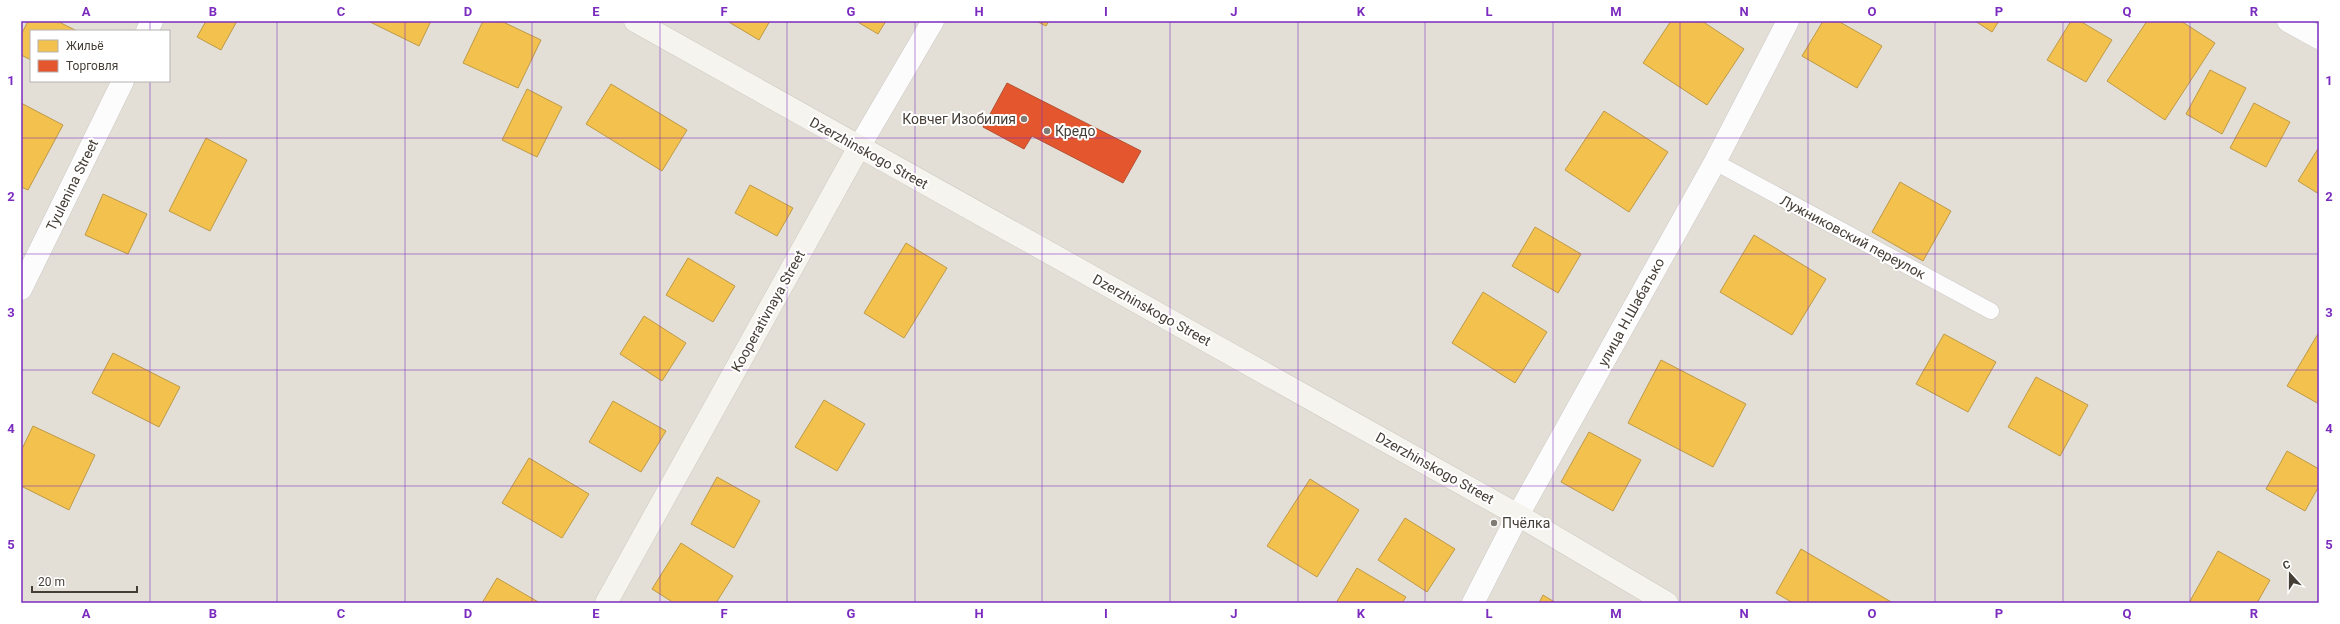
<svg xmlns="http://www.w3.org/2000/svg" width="2340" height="624" font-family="Roboto,sans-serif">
  <rect width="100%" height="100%" fill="#f0edea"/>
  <path fill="#e3dfd7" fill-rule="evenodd" d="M21 21H2319V603H21ZM31 31H169V81H31Z"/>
  <path fill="#f2c14e" stroke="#be9a47" d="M28 21H57L77 31H31V60L21 55V35Z
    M206 21H237L221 50 197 37Z
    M368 21H431L419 46Z
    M483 21H501L541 40 518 88 463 63Z
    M727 21H770L759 40Z
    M856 21H886L878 34Z
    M1036 21H1049L1046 26Z
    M1671 21H1702L1744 49 1707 105 1643 63Z
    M1823 21H1838L1882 46 1857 88 1802 56Z
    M1975 21H1999L1992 32Z
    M2071 21H2080L2112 40 2086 82 2047 60Z
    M2147 21H2181L2215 43 2165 120 2107 81Z
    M2210 70 2246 88 2222 134 2186 114Z
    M611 84 687 130 662 171 586 124Z
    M527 89 562 107 537 157 502 140Z
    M21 103 63 125 28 190 21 187Z
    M2254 103 2290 122 2266 167 2230 148Z
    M1604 111 1668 152 1629 212 1565 170Z
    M206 138 247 160 210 231 169 211Z
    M2319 147V194L2298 181Z
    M1900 182 1951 211 1923 261 1872 232Z
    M750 185 793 208 777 236 735 213Z
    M103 194 147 214 128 254 85 235Z
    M1535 227 1581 254 1558 293 1512 266Z
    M1754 235 1826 279 1792 335 1720 292Z
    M906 243 947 268 904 338 864 313Z
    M688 258 735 286 713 322 666 295Z
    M1483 292 1547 332 1515 383 1452 343Z
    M644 316 686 343 662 381 620 354Z
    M2319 332V404L2287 386Z
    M1944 334 1996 362 1968 412 1916 384Z
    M113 353 180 387 159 427 92 393Z
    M1661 360 1746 404 1713 467 1628 423Z
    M2036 377 2088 405 2060 456 2008 427Z
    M824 400 865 424 837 471 795 447Z
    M613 401 666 431 641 472 589 442Z
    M33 426 95 455 69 510 21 486V451Z
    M1589 432 1641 460 1613 511 1561 482Z
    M2287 451 2319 469V486L2305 511 2266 489Z
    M529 458 589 494 562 538 502 503Z
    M717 477 760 501 734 548 691 524Z
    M1310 479 1359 510 1317 577 1267 546Z
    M1405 518 1455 549 1427 592 1378 560Z
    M681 543 733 576 716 603H674L652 589Z
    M1801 549 1893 603H1793L1776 593Z
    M2218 551 2270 580 2257 603H2194L2190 601Z
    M1357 568 1406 597 1402 603H1336Z
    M497 578 540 603H482Z
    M1543 595 1556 603H1539Z"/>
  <path fill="#e4572e" stroke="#b45030" d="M1007 83 1141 151 1123 183 1032 136 1024 149 983 127Z"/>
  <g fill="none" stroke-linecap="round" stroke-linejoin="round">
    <g stroke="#ccc9c6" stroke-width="17">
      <path id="lane" d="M1715 162 1991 311"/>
    </g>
    <g stroke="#ccc9c6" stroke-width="23">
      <path id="street" d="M2288 21 2319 38
        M147 31 152 21
        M859 147 933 21
        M21 289 123 81
        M1473 603 1518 515 1715 162 1788 21"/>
    </g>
    <g stroke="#cecac1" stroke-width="23">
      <path id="secondary" d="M635 21 1518 515 1667 603
        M606 603 859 147"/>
    </g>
    <use href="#lane" stroke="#fdfcfc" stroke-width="16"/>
    <use href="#street" stroke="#fdfcfc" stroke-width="22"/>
    <use href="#secondary" stroke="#f6f4ef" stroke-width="22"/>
  </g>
  <path fill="none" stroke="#7b2cbf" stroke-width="1" stroke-opacity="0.55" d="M150 21V31M277 21V603M405 21V603M532 21V603M660 21V603M787 21V603M915 21V603M1042 21V603M1170 21V603M1298 21V603M1425 21V603M1553 21V603M1680 21V603M1808 21V603M1935 21V603M2063 21V603M2190 21V603M150 81V603M21 138H2319M21 254H2319M21 370H2319M21 486H2319"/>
  <g fill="#817b75" stroke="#fff" stroke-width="1.5">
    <circle cx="1024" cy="119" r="4"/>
    <circle cx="1047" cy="131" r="4"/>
    <circle cx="1494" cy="523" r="4"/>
  </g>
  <g text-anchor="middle" stroke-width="4" stroke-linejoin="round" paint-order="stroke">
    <g font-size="14" fill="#453e36" stroke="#fff" text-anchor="start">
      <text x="1016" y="124" text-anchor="end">Ковчег Изобилия</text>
      <text x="1055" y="136">Кредо</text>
      <text x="1502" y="528">Пчёлка</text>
    </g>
    <g font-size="14" fill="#453e36" stroke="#fff">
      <text transform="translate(869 153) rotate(29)" y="5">Dzerzhinskogo Street</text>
      <text transform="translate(72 185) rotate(-64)" y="5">Tyulenina Street</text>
      <text transform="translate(1853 237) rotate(28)" y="5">Лужниковский переулок</text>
      <text transform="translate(1152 310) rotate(29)" y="5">Dzerzhinskogo Street</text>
      <text transform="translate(768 311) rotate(-61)" y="5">Kooperativnaya Street</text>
      <text transform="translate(1631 312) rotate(-61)" y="5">улица Н.Шабатько</text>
      <text transform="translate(1435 468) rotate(29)" y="5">Dzerzhinskogo Street</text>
    </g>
  </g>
  <rect width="2340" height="624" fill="none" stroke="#ffffff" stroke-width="44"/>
  <rect x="30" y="30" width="140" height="52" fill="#ffffff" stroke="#b5b2af"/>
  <rect x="38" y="40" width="20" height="12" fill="#f2c14e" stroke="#b5b2af"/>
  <text x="66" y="50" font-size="12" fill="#453e36">Жильё</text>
  <rect x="38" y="60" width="20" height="12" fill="#e4572e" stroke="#b5b2af"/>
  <text x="66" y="70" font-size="12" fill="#453e36">Торговля</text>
  <g transform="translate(2290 574) rotate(339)" stroke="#ffffff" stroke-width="3" paint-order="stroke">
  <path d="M0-3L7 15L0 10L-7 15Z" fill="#453e36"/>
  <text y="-6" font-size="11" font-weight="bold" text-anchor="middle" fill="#453e36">С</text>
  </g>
  <path d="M32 586v6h105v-6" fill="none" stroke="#453e36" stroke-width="2"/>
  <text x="38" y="586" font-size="12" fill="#453e36" stroke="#ffffff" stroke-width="3" paint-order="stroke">20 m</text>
  <rect x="22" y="22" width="2296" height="580" fill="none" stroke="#7b2cbf" stroke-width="1.5"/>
  <g font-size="13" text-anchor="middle" font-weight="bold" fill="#7b2cbf">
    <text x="86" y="16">A</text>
    <text x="213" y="16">B</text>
    <text x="341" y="16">C</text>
    <text x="468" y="16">D</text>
    <text x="596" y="16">E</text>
    <text x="724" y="16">F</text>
    <text x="851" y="16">G</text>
    <text x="979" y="16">H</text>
    <text x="1106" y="16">I</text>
    <text x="1234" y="16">J</text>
    <text x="1361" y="16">K</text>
    <text x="1489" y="16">L</text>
    <text x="1616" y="16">M</text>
    <text x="1744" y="16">N</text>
    <text x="1872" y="16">O</text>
    <text x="1999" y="16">P</text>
    <text x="2127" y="16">Q</text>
    <text x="2254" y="16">R</text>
    <text x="11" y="85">1</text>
    <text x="2329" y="85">1</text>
    <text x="11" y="201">2</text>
    <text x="2329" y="201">2</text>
    <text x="11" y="317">3</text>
    <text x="2329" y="317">3</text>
    <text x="11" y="433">4</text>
    <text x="2329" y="433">4</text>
    <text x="11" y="549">5</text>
    <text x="2329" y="549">5</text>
    <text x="86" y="618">A</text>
    <text x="213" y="618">B</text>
    <text x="341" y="618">C</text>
    <text x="468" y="618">D</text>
    <text x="596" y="618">E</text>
    <text x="724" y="618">F</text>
    <text x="851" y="618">G</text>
    <text x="979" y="618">H</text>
    <text x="1106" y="618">I</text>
    <text x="1234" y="618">J</text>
    <text x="1361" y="618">K</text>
    <text x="1489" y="618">L</text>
    <text x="1616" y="618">M</text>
    <text x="1744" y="618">N</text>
    <text x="1872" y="618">O</text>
    <text x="1999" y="618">P</text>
    <text x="2127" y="618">Q</text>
    <text x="2254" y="618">R</text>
  </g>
</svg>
